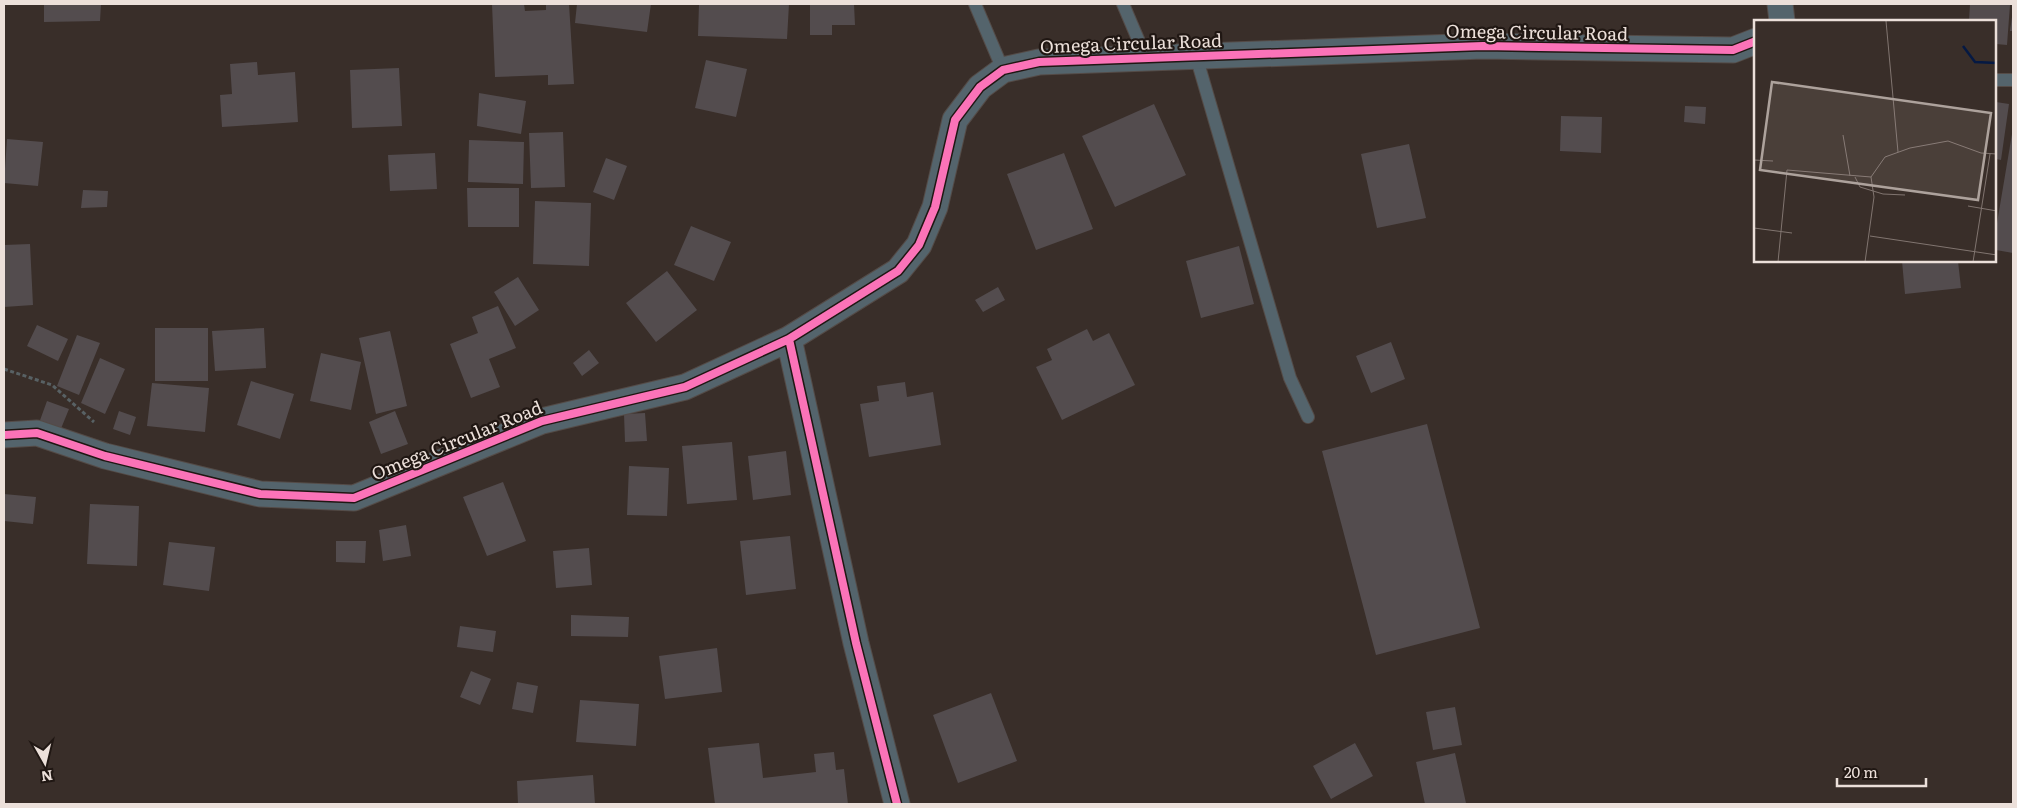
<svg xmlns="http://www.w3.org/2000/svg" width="2017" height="808" font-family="Literata,serif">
  <rect width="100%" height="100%" fill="#392e29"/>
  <path fill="#534c4e" d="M44 4H101L100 21 44 22Z
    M492 4H524L525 11 546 10V4H569L574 84 548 85V75L495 77Z
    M577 4H651L647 32 575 23Z
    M699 4H789L787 39 698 36Z
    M810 4H854L855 25H832V35H810Z
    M1970 4 2010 5 2007 45 1996 44V21H1969Z
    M2012 17H2013V31H2010Z
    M706 60 747 69 736 117 695 108Z
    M257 62 258 75 295 72 298 122 222 127 220 95 232 94 230 64Z
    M399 68 402 126 352 128 350 70Z
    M479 93 526 101 521 134 477 126Z
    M1996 102 2009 104 2001 160 1996 159Z
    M1154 104 1186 175 1115 207 1082 136Z
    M1685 106 1706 107 1705 124 1684 122Z
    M1561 116 1602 117 1601 153 1560 151Z
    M563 132 565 187 531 188 529 133Z
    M2012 134H2013V253L1996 250V229Z
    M7 139 43 142 38 186 4 183Z
    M469 140 524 142 523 184 468 182Z
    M1409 144 1426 218 1377 228 1361 154Z
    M435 153 437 189 390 191 388 155Z
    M1064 153 1093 229 1036 250 1007 174Z
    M606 158 627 166 614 200 593 192Z
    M467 188H519V227H468Z
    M83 190 108 191 107 207 81 208Z
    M535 201 591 203 589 266 533 264Z
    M691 226 731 242 714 281 674 265Z
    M30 244 33 305 4 307V245Z
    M1239 246 1254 304 1201 318 1186 261Z
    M1902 261H1958L1961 288 1905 294Z
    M667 271 697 310 656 342 626 303Z
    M518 277 539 310 515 326 494 292Z
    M998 287 1005 300 983 312 975 300Z
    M498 306 516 348 489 359 500 387 471 398 450 344 478 333 472 317Z
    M37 325 68 339 58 361 27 346Z
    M155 328H208V381H155Z
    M264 328 266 368 215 371 212 331Z
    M1087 329 1093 341 1109 333 1135 385 1062 420 1036 367 1052 360 1047 349Z
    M390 331 407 406 376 414 359 338Z
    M77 335 100 343 79 395 57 386Z
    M1391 342 1405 379 1371 393 1356 356Z
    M589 350 599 363 582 376 573 363Z
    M321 353 361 362 351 410 310 401Z
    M100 358 125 369 105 414 81 403Z
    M251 381 294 394 280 439 237 425Z
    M905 382 907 397 933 392 941 445 869 457 860 404 879 401 877 386Z
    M152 383 209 388 205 432 147 426Z
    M47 401 69 409 60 431 39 423Z
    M119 411 136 417 130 435 113 429Z
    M395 411 408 444 381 454 369 422Z
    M645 413 647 441 625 442 624 414Z
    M1427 424 1480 628 1376 655 1322 451Z
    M732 442 737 500 687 504 682 446Z
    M786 451 791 495 753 500 748 456Z
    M629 466 669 468 667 516 627 515Z
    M503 482 526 541 487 556 463 497Z
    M4 494 36 497 33 524 4 521Z
    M90 504 139 506 137 566 87 564Z
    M406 525 411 556 383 561 379 530Z
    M790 536 796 589 746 595 740 541Z
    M336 541H366L365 563 336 562Z
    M169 542 215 547 209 591 163 585Z
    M589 548 592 585 556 588 553 551Z
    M571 615 629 617 628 637 571 636Z
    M460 626 496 631 493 652 457 647Z
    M717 648 722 692 665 699 659 656Z
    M471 671 491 679 480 705 460 697Z
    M517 682 538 686 533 713 512 709Z
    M991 693 1017 761 958 783 933 715Z
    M580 700 639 704 636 746 576 742Z
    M1455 707 1462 745 1433 750 1426 712Z
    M759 743 763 778 816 772 814 754 834 752 836 770 844 769 848 804H715L708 748Z
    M1355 743 1373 776 1331 799 1313 766Z
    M1455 753 1466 803 1425 804 1416 762Z
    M593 775 595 804H518L517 781Z"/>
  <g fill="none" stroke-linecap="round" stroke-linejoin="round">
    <g stroke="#544b47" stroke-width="14">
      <path id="service" d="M975 4 1003 70
        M1123 4 1146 58
        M1196 56 1290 378 1308 417
        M1996 80H2013"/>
    </g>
    <g stroke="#544b47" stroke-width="27">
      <path id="minor" d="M1780 4 1782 21
        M789 339 856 643 897 804
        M4 435 37 433 105 456 260 494 354 498 542 421 685 387 789 339 898 271 919 245 935 207 955 120 980 87 1003 70 1039 62 1483 46 1733 50 1756 41"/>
    </g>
    <path stroke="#586164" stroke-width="3" stroke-dasharray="4 2.5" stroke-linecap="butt" d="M4 369 52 385 94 422"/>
    <use href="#service" stroke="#54646c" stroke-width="12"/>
    <use href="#minor" stroke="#54646c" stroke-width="25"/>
    <g stroke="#201713" stroke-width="11">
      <path id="cycleway" d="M789 339 856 643 897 804
        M4 435 37 433 105 456 260 494 354 498 542 421 685 387 789 339 898 271 919 245 935 207 955 120 980 87 1003 70 1039 62 1483 46 1733 50 1756 41"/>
    </g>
    <use href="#cycleway" stroke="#fb73b8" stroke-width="8"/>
  </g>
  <g text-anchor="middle" stroke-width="4.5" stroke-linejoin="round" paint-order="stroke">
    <g font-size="18" fill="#ece0da" stroke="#201713">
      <text transform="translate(1537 33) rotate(1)" y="6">Omega Circular Road</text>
      <text transform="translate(1131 44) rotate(-2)" y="6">Omega Circular Road</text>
      <text transform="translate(457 441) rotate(-22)" y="6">Omega Circular Road</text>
    </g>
  </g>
  <g transform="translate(1754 20)">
    <rect width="242" height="242" fill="#392e29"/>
    <path fill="none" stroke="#051943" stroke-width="2.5" d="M209 26 221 42 243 43"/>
    <path fill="none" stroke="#817570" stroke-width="1" d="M132 1 144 132M89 115 96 156M0 140 19 141M101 157 106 167 129 174 151 175M214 186 243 191M0 208 38 213M116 216 243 235M24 242 33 150 117 157 131 137 156 128 194 121 227 133 243 134M111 242 120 177 117 157M219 242 236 134"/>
    <path fill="#ada29c" fill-opacity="0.15" stroke="#ada29c" stroke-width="2.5" d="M18 62 237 93 224 180 6 150Z"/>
    <rect width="242" height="242" fill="none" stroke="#ece0da" stroke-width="2.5"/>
  </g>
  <rect width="2017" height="808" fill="none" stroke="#ece0da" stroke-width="10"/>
  <g transform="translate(45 763) rotate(172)" stroke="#201713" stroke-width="4" paint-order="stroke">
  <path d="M0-4L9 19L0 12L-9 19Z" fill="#ece0da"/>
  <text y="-8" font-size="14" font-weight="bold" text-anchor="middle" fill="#ece0da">N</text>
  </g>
  <path d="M1837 778v8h89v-8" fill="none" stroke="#ece0da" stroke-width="2.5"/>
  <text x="1844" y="778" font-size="15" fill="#ece0da" stroke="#201713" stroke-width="4" paint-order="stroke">20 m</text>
</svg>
